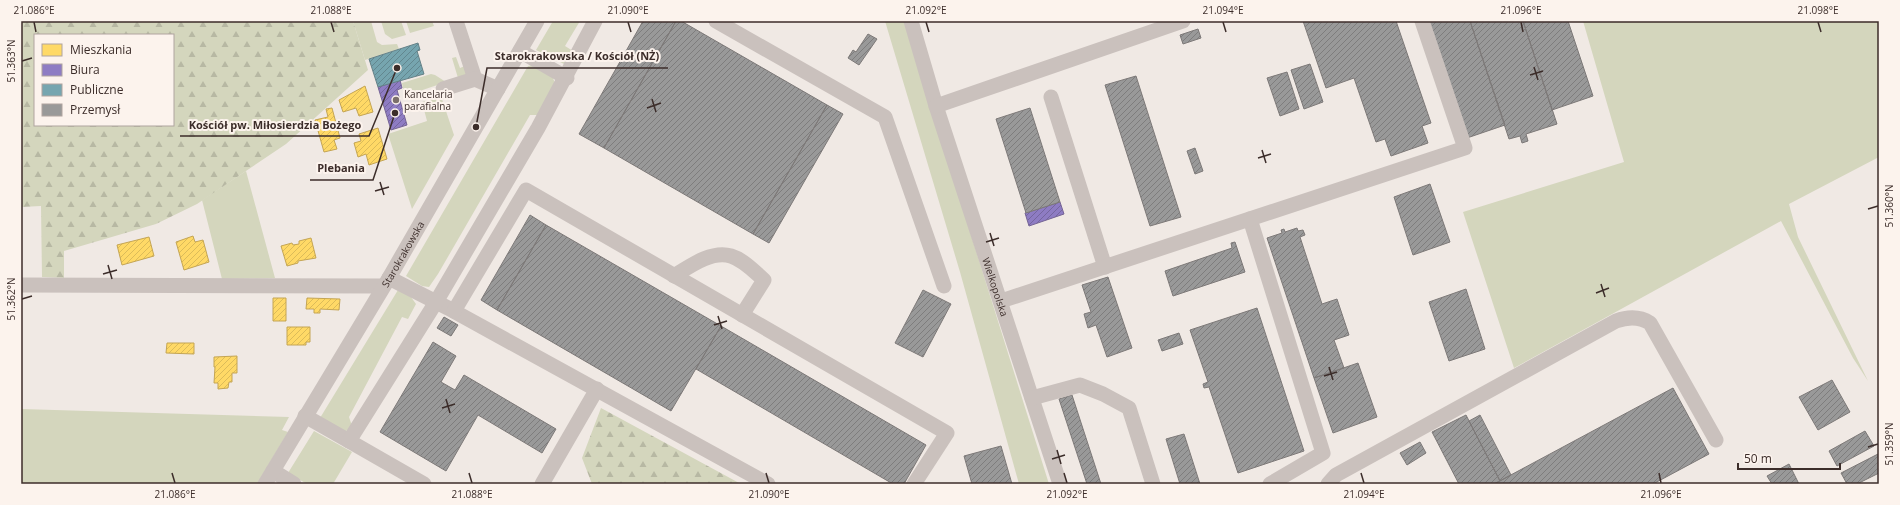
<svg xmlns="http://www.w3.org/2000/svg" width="1900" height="505" font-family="'Open Sans',sans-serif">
  <defs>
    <pattern id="forest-firs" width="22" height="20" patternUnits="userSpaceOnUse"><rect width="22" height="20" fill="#d4d6bd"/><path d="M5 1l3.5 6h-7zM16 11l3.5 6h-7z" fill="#b7b8a3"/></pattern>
    <pattern id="homes-hatch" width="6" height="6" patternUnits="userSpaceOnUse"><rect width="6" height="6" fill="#ffd966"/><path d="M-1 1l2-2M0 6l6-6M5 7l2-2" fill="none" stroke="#dbbb59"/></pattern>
    <pattern id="offices-hatch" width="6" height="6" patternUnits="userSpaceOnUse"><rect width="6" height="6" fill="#8e7cc3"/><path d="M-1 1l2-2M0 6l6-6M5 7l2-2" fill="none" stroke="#75669f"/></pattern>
    <pattern id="public-hatch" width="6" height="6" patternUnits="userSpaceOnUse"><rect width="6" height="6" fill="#76a5af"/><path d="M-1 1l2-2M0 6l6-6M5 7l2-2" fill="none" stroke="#62878f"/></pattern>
    <pattern id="industry-hatch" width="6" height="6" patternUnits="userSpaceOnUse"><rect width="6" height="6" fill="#999"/><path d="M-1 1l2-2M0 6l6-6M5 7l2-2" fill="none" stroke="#7e7d7d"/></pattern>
  </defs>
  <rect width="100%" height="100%" fill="#f0e9e4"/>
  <path fill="#d4d6bd" d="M353 21H371L377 42 382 45 397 44 399 49 365 60Z
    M381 21H401L406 35 392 39 385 34Z
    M406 21H432L434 26 410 33Z
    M553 21H580L565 46 573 51 568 62 564 64 536 50Z
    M885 21H904L1049 484H1019L960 272Z
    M1583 21H1879V157L1789 204 1798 237 1868 381 1853 358 1781 221 1514 368 1463 212 1624 162Z
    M456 57 460 68 467 65 470 74 458 78 452 58Z
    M534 65 552 76 555 83 539 115H530L438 274 429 287 422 286 406 276 528 66Z
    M431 74 435 75 446 82 411 94 403 89 402 83Z
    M441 96 454 135 412 209 388 134 427 121 422 102Z
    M246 171 275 278 222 279 202 200Z
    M398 290 411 297 416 304 408 319 402 317 349 417 353 429 342 432 320 418Z
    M21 409 289 417 282 430 288 432 257 484H21Z
    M314 431 352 452 333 484H307L288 473Z"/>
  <path fill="url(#forest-firs)" fill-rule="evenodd" d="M21 21H353L368 70 286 144 197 204 156 224 64 251V278L42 277 41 206 21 207ZM35 35H173V125H35Z
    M601 408 741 484H592L582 458Z"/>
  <path fill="url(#homes-hatch)" stroke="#c4a554" d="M365 86 373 112 359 116 356 108 343 112 339 100Z
    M332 108 340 138 334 140 337 149 324 152 315 120 328 117 326 109Z
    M378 128 387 159 369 165 366 154 358 157 354 143 361 141 359 134Z
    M193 236 195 242 203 240 209 262 184 270 176 242Z
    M149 237 154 256 122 265 117 245Z
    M311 238 316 258 298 261V263L287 266 281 246 292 243 293 245 299 244V241Z
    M273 298H286V321H273Z
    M307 298 340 299 339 310 320 309V313H314V309H306Z
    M287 327H310V342H306V345H287Z
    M167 343H194V354L166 353Z
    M237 356V373H232V382H229L228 388 218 389V383H214L215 367H214V357Z"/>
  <path fill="url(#offices-hatch)" stroke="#756495" d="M400 80 402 88 397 90 407 125 391 130 378 87Z
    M1060 202 1064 214 1029 226 1025 213Z"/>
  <path fill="url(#public-hatch)" stroke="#658187" d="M418 43 420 50 417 51 424 74 378 87 369 59Z"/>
  <path fill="url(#industry-hatch)" stroke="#7d7978" d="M643 21H676L604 148 579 134Z
    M676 21H681L827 105 753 234 604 148Z
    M1303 21H1396L1431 123 1422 126 1428 143 1391 156 1385 139 1376 142 1354 78 1326 88Z
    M1425 21H1470L1505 125 1464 139Z
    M1470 21H1523L1557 124 1526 134 1528 141 1522 143 1520 136 1509 139Z
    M1523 21H1568L1593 96 1552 110Z
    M1198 29 1201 38 1183 44 1180 35Z
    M868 34 877 39 859 65 848 58 853 50 856 52Z
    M1310 64 1323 102 1304 109 1291 70Z
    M1287 72 1299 109 1280 116 1267 78Z
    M1136 76 1181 217 1150 226 1105 85Z
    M827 105 843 114 769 243 753 234Z
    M1030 108 1060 202 1026 213 996 119Z
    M1195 148 1203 171 1195 174 1187 151Z
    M1430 184 1450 242 1413 255 1394 197Z
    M530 215 546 225 497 310 481 300Z
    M546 225 721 326 671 411 497 310Z
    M1297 228 1298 231 1303 230 1305 235 1300 237 1322 304 1337 299 1349 335 1334 340 1344 368 1314 378 1267 238 1282 233 1281 230 1284 229 1285 232Z
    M1235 242 1245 272 1173 296 1165 271 1232 248 1231 243Z
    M1108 277 1132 348 1107 357 1096 325 1088 328 1084 314 1091 312 1082 285Z
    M1466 289 1485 349 1449 361 1429 302Z
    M923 290 951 304 923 357 895 343Z
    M1257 308 1304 451 1238 473 1209 387 1204 388 1203 384 1208 382 1190 330Z
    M444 317 458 325 451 336 437 328Z
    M721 326 926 445 904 484H893L696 369Z
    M1179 333 1183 344 1162 351 1158 340Z
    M433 342 456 356 441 382 455 390 464 375 556 429 542 453 478 415 446 471 380 432Z
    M1358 363 1377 417 1333 433 1314 378Z
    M1832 380 1850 412 1818 430 1799 397Z
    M1673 388 1709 454 1653 484H1494Z
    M1072 395 1101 484H1087L1059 399Z
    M1466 415 1500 481 1494 484H1459L1432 432Z
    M1480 415 1511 475 1500 481 1469 421Z
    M1865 431 1874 446 1837 466 1829 451Z
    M1184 434 1200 484H1180L1166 439Z
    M1420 442 1426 453 1407 465 1400 453Z
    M1001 446 1012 484H972L964 456Z
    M1878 454 1879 473 1857 484H1847L1841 473Z
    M1789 464 1799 484H1772L1767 476Z"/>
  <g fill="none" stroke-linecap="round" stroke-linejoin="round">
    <g stroke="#cac1bd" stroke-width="15">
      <path d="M456 21 475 79 498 89"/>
      <path d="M716 21 885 117 944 286"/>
      <path id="s1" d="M911 21 936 106 1060 484"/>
      <path d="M520 51 567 78"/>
      <path d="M443 89 475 79"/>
      <path d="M1051 97 1105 267"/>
      <path d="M936 106 1183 21"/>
      <path d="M1250 219 1323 453 1270 484"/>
      <path d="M674 276C690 266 712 250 731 256 744 260 755 272 764 280L742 315"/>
      <path d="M389 278 448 308 768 484"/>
      <path d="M21 285 383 286"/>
      <path d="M1001 301 1465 148 1422 21"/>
      <path d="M454 311 526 190 947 433 914 484"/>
      <path d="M1032 398 1080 385 1103 394 1129 408 1153 484"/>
      <path d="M305 416 349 441"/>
      <path d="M273 471 294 484"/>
      <path id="s2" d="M265 484 389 278 537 21"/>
      <path d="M424 484 349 441 436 302 538 128 595 21"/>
      <path d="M542 484 597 389"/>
      <path d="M1328 484 1336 475 1616 321C1627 317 1639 316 1650 323L1716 440"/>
    </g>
  </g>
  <path fill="none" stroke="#3c2d2a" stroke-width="1.5" d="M34 22 36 32M331 22 334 32M628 22 631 32M926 22 929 32M1223 22 1226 32M1521 22 1523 32M1818 22 1821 32M22 61 32 58M1534 67 1538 80M1530 75 1543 71M652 99 656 112M647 108 661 103M1262 150 1266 163M1258 158 1271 154M380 182 384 195M375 191 389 187M1868 209 1878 206M990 233 994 246M986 242 999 238M108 265 112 279M103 274 117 270M1601 284 1605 297M1596 293 1609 288M22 299 32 296M718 316 722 329M714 325 727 321M1329 367 1333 380M1324 376 1337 372M446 399 450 413M442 408 455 404M1868 447 1878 444M1057 450 1061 464M1052 459 1065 455M172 473 175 483M469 473 472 483M766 473 769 483M1064 473 1067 483M1361 473 1364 483M1659 473 1661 483"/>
  <circle fill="#7b6f6b" stroke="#fcf3ed" stroke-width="1.5" cx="396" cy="100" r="4"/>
  <g text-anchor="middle" stroke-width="4" stroke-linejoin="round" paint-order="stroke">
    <g font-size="10" fill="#3c2d2a" stroke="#fcf3ed" text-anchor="start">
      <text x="404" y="98">Kancelaria<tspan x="404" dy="12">parafialna</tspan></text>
    </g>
    <g font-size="10" fill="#3c2d2a" stroke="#fcf3ed">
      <text dy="4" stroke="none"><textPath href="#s2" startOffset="268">Starokrakowska</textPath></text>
      <text dy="4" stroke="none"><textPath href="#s1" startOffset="279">Wielkopolska</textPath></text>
    </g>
  </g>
  <path fill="none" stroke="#3c2d2a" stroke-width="1.5" d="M476 127L487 68H668M397 68L369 136H180M395 113L373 180H310"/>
  <g fill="#3c2d2a" stroke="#fcf3ed" stroke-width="1.5">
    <circle cx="476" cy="127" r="4"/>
    <circle cx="397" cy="68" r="4"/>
    <circle cx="395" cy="113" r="4"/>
  </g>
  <g font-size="11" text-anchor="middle" font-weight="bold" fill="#3c2d2a" stroke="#fcf3ed" stroke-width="4" stroke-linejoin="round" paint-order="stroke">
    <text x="577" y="60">Starokrakowska / Kościół (NŻ)</text>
    <text x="275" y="129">Kościół pw. Miłosierdzia Bożego</text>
    <text x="341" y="172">Plebania</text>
  </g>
  <rect width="1900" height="505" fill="none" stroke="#fcf3ed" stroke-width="44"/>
  <rect x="34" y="34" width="140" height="92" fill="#fcf3ed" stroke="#afa49f"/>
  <rect x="42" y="44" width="20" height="12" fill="#ffd966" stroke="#afa49f"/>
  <text x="70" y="54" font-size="12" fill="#3c2d2a">Mieszkania</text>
  <rect x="42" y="64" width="20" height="12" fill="#8e7cc3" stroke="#afa49f"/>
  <text x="70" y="74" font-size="12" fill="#3c2d2a">Biura</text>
  <rect x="42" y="84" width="20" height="12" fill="#76a5af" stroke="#afa49f"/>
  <text x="70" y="94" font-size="12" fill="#3c2d2a">Publiczne</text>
  <rect x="42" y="104" width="20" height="12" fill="#999999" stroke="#afa49f"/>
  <text x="70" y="114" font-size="12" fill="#3c2d2a">Przemysł</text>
  <path d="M1738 463v6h102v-6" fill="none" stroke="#3c2d2a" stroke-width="2"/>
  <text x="1744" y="463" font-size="12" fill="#3c2d2a" stroke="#fcf3ed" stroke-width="3" paint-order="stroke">50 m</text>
  <rect x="22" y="22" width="1856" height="461" fill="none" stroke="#3c2d2a" stroke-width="1.5"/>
  <g font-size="10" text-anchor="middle" fill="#3c2d2a">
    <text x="34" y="14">21.086°E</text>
    <text x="331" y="14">21.088°E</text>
    <text x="628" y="14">21.090°E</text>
    <text x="926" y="14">21.092°E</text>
    <text x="1223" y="14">21.094°E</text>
    <text x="1521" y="14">21.096°E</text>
    <text x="1818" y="14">21.098°E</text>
    <text transform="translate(11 61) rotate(-90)" y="4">51.363°N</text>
    <text transform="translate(1889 206) rotate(-90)" y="4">51.360°N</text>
    <text transform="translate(11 299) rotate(-90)" y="4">51.362°N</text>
    <text transform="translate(1889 444) rotate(-90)" y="4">51.359°N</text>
    <text x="175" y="498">21.086°E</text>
    <text x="472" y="498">21.088°E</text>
    <text x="769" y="498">21.090°E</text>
    <text x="1067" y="498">21.092°E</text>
    <text x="1364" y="498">21.094°E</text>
    <text x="1661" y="498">21.096°E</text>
  </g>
</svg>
